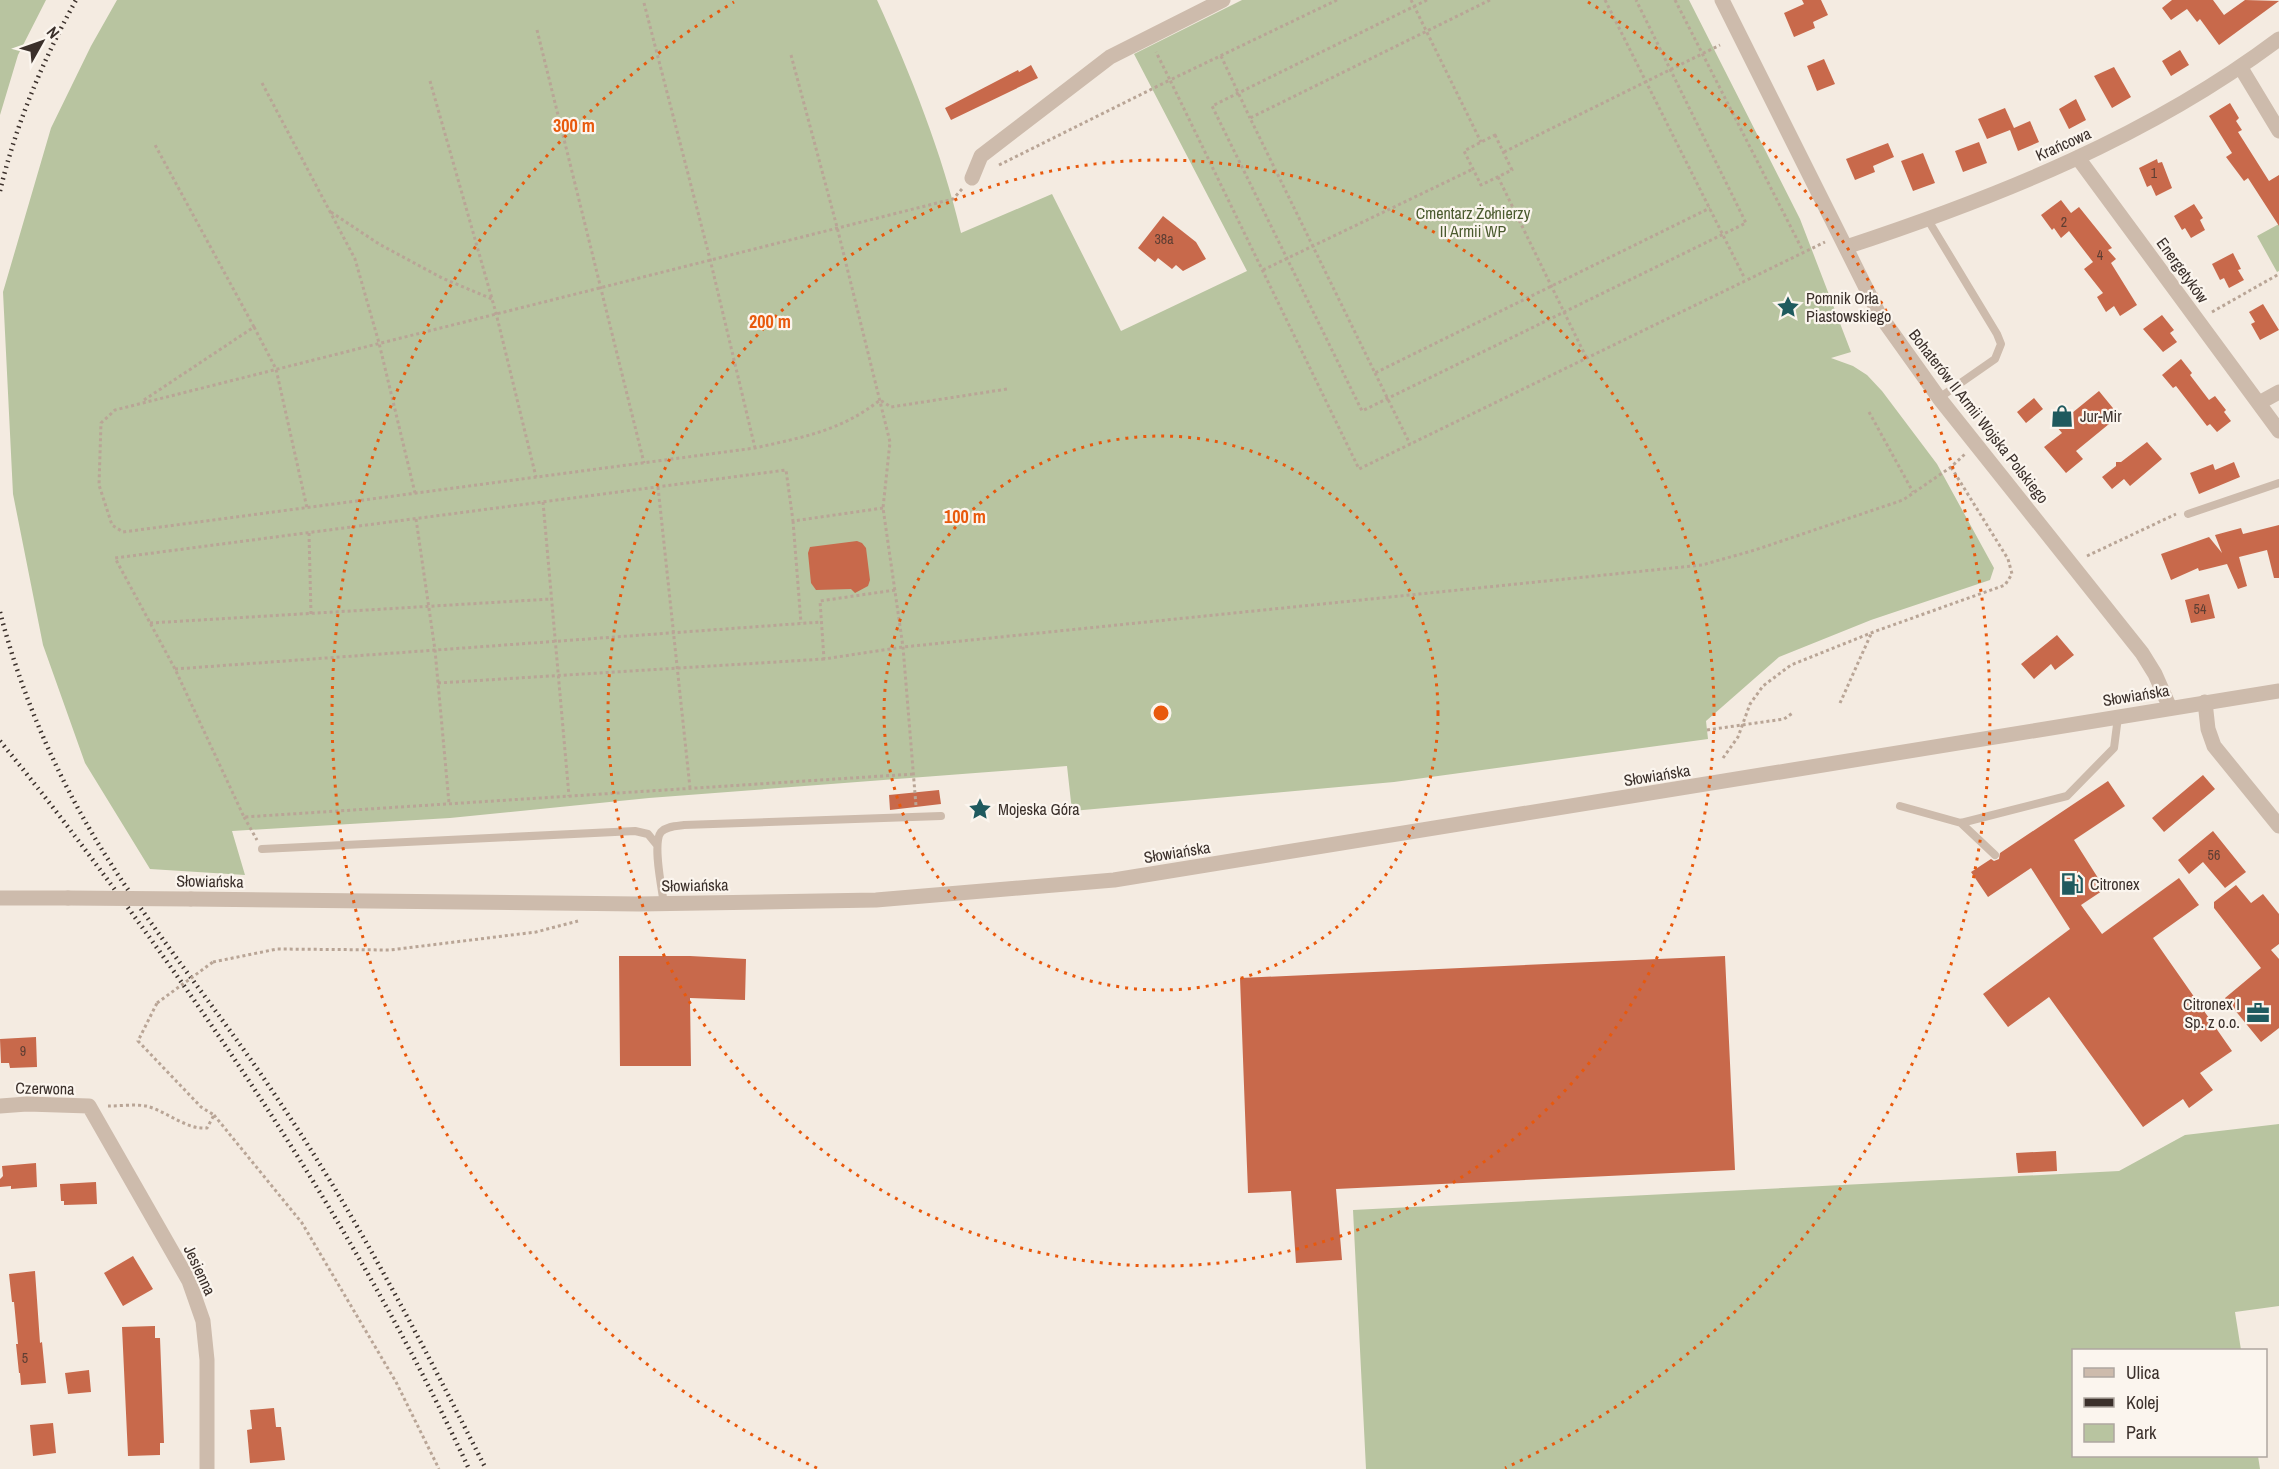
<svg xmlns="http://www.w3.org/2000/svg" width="2279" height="1469" font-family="'Archivo Narrow',sans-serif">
  <rect width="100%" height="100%" fill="#f4ebe1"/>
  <path fill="#b8c4a0" d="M0 0H46L18 55 0 115Z
    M117 0H877C911 75 942 153 961 233L1052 194 1121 331 1247 271 1134 54 1242 0H1689L1800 219 1851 352 1831 358 1853 366 1867 375 1882 391 1937 464 1994 568 1990 580 1871 620 1779 657 1706 721 1708 739 1394 782 1072 811 1067 766 649 798 450 818 232 831 245 875 150 869 85 763 43 645 13 494 3 292 51 128 91 46Z
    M2279 224V271L2277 272 2257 236Z
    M2279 1124V1306L2235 1312 2241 1350H2074V1456H2258L2260 1469H1366L1353 1210 2119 1171 2185 1135Z"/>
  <path fill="#c8694b" d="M1802 0H1821L1828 15 1813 22 1815 28 1794 37 1784 13 1804 4Z
    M2172 0H2213L2224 15 2245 0 2279 1 2219 45 2200 19 2197 22 2187 9 2171 20 2162 8Z
    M2180 50 2189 65 2171 76 2162 61Z
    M1824 59 1835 84 1817 91 1807 66Z
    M1031 65 1038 78 951 120 945 108 1018 70 1019 72Z
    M2114 67 2131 97 2112 108 2094 76Z
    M2076 99 2086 120 2069 129 2059 109Z
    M2230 103 2239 118 2236 121 2242 130 2238 132 2269 181 2279 175V226L2248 178 2244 181 2226 157 2232 153 2209 116Z
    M2005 108 2014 128 2030 121 2039 142 2018 151 2010 130 1987 139 1978 119Z
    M1979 142 1987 163 1963 172 1955 151Z
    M1888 143 1894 157 1873 166 1875 172 1855 180 1846 159Z
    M1923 153 1935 183 1913 191 1901 161Z
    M2157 159 2158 163 2162 162 2172 188 2156 196 2151 185 2147 187 2139 168Z
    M2061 200 2071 213 2079 207 2112 248 2108 250 2116 259 2111 263 2137 305 2120 316 2114 306 2106 312 2097 297 2103 293 2084 269 2093 262 2069 231 2061 238 2054 228 2052 230 2041 215Z
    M2194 204 2203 218 2200 220 2205 230 2191 238 2185 228 2182 230 2174 216Z
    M1163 216 1196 242 1206 259 1183 271 1176 265 1172 269 1158 258 1155 262 1138 248Z
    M2233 253 2241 269 2238 270 2244 280 2229 288 2224 278 2220 280 2212 264Z
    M2263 304 2279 330 2260 340 2251 324 2255 322 2249 312Z
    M2162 315 2174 330 2170 333 2177 342 2163 352 2143 329Z
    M2181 359 2192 373 2190 375 2209 400 2215 396 2226 410 2224 412 2231 421 2217 432 2210 424 2207 426 2176 386 2173 388 2162 375Z
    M2099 391 2117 413 2107 421 2109 424 2076 451 2083 459 2066 473 2044 447 2062 433 2056 426Z
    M2034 398 2043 409 2026 423 2017 412Z
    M2147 442 2162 459 2130 486 2124 479 2112 489 2102 477 2116 466V462H2121Z
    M2234 462 2240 477 2199 494 2190 473 2213 464 2215 470Z
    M2279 525V578H2274L2267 550 2239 557 2247 586 2238 589 2227 564 2199 571 2198 568 2171 580 2161 554 2209 537 2222 553 2215 535 2241 528 2243 534Z
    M857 541 862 543 866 548 870 580 868 586 855 593 851 589 816 590 811 583 808 553 810 547Z
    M2209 594 2215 618 2191 623 2185 600Z
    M2057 635 2074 655 2055 670 2051 664 2034 679 2021 664Z
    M2203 775 2215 789 2164 832 2152 818Z
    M2108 781 2125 806 2074 840 2105 889 2081 905 2102 934 2179 878 2199 905 2153 938 2232 1051 2200 1073 2213 1090 2189 1108 2183 1099 2143 1127 2049 997 2008 1027 1983 994 2070 929 2031 868 1988 897 1971 872 1991 859 1994 861 1999 859 2000 853Z
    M939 790 941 804 890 810 889 795Z
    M2213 831 2246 872 2225 888 2203 862 2189 874 2178 860Z
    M2236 885 2251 903 2263 894 2279 914V944L2271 950 2279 959V1028L2261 1042 2225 998 2261 968 2214 908V902Z
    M619 956H690L746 959 745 1000 690 998 691 1066H620Z
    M1725 956 1735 1170 1336 1189 1342 1260 1296 1263 1291 1191 1248 1193 1240 978Z
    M36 1037 37 1067 10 1068 9 1063H1L0 1039Z
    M2056 1151 2057 1171 2018 1173 2016 1153Z
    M36 1163 37 1187 11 1189V1186L0 1187V1179L3 1176 2 1166Z
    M96 1182 97 1204 64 1205V1201H61L60 1184Z
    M133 1256 153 1289 123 1306 104 1273Z
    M35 1271 40 1343 42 1342 46 1383 21 1385 20 1373H19L16 1344H18L14 1302H12L9 1274Z
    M155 1326V1338H160L164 1443H160V1455L128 1456 122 1327Z
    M89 1370 91 1392 68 1394 65 1373Z
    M274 1408 276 1427H281L285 1460 250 1463 247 1430 252 1429 250 1410Z
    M53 1423 56 1453 33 1456 30 1425Z"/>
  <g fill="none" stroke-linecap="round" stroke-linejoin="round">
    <path stroke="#b9a596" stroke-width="3" stroke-dasharray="3 3" stroke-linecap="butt" d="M1337 0 1170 80 1359 469 1825 242
      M1411 0 1481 142
      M1427 0 1212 106 1362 411 1746 223 1636 0
      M1490 0 1250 118 1375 373 1710 208
      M1605 0 1745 279
      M1675 0 1803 251
      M644 3 710 259 755 448
      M537 30 644 463
      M791 55 837 227 890 442 883 508 903 647 916 806
      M1221 56 1250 118
      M430 81 496 313 536 477
      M262 83 355 259 379 343 415 493
      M1495 135 1512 170 1481 185 1464 151Z
      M1504 152 1720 45
      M999 165 1170 80 1156 52
      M1498 177 1586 357
      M962 189 953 199 115 410 101 423 99 485 112 525 123 532 755 448C803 437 841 431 880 400L891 407 1007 389
      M331 212 379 244 442 278 492 299
      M1263 270 1473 169
      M2212 312 2279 274
      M254 327 276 369 307 508
      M1375 373 1410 444
      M144 400 254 327 154 143
      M1869 412 1913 492
      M658 487 690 788
      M543 502 569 796
      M883 508 793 521 786 470 115 558 175 669 244 817 914 774
      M416 519 435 650 449 803
      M793 521 801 623
      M309 533 311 614
      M2087 556 2176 514
      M895 590 820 601 824 659 903 647 1702 565 1755 550 1903 500 1951 467 1965 454
      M150 623 551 599
      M175 669 821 622
      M438 683 824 659
      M1840 703 1871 634
      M1707 730 1784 719 1794 712
      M1723 758 1738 737 1750 704 1763 686 1791 665 1876 631 2005 585 2012 574 2008 559 1951 467
      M244 817 257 840
      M213 962 277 949 390 950 536 932 578 921
      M108 1106C120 1106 135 1104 146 1106 167 1111 186 1130 207 1128L214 1115 201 1107 138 1041 157 1003
      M214 1115 302 1223 396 1382 439 1469"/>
    <path stroke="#cdbbac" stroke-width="8" d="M1928 220 1997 334 2001 344 1995 359 1939 398
      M2188 514 2279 483
      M1900 806 1961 823 2067 796 2114 748 2118 717
      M1961 823 1995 855
      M262 849 635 831 648 834 657 845
      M664 904C662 889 652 843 661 832 667 826 676 826 684 825L941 816"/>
    <path stroke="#cdbbac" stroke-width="15" d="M2241 68 2279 131
      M2078 158 2279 431
      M972 178 981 156 1110 57 1223 0
      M1846 247C1998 197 2150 136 2279 39
      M2259 403 2279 392
      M2205 702 2208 729 2214 746 2279 826
      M0 1106 27 1104 89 1106 189 1281 203 1321 207 1360V1469"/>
    <path stroke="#cdbbac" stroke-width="15" d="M1722 0 1879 314 1939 398 2142 653 2155 674 2170 708
      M0 898H68
      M191 899 639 904 876 900 1114 880 2279 691"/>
    <path stroke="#3b302b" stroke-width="4.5" stroke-dasharray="1.5 4.5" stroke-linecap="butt" d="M0 191C16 124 43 60 76 0
      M0 612C22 697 58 779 104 853 158 939 223 1016 279 1101 358 1218 422 1343 486 1469
      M0 741C60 814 115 889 170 966 283 1125 386 1291 469 1469"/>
    <path stroke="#b9a596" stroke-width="3" stroke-dasharray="3 3" stroke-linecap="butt" d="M157 1003 213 962"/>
    <path stroke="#cdbbac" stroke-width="15" d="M68 898 191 899"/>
  </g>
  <g fill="none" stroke="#e8590c" stroke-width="3" stroke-dasharray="3 6">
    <circle cx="1161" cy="713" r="277"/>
    <circle cx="1161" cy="713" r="553"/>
    <path d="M817 1468A830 830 0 0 1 734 2M1588 2A830 830 0 0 1 1505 1468"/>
  </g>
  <defs>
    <g id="sight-bare" transform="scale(1.8)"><path d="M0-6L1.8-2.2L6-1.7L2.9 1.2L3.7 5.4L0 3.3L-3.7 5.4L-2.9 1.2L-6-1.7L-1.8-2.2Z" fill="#1f5a5e" stroke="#fbf5ee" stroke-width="2.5" paint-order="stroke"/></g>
    <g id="shop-bare" transform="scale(1.8)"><path d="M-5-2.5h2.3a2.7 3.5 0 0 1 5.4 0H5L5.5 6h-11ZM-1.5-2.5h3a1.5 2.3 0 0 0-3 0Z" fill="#1f5a5e" stroke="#fbf5ee" stroke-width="2.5" paint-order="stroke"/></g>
    <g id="fuel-bare" transform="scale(1.8)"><path d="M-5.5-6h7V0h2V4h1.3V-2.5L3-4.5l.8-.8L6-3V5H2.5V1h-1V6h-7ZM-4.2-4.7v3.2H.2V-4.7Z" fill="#1f5a5e" stroke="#fbf5ee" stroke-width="2.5" paint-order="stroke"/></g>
    <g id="office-bare" transform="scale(1.8)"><path d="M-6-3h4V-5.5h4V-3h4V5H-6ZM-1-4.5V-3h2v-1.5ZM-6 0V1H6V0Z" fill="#1f5a5e" stroke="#fbf5ee" stroke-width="2.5" paint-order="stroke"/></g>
  </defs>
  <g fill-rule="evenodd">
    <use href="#sight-bare" x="1788" y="307"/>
    <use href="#shop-bare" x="2062" y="416"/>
    <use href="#sight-bare" x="980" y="809"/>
    <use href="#fuel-bare" x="2072" y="884"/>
    <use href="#office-bare" x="2258" y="1013"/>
  </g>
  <g text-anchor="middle" stroke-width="4.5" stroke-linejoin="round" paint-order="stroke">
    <g font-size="14" fill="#5e3e33">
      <text x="2154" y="178">1</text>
      <text x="2064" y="227">2</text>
      <text x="1164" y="244">38a</text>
      <text x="2100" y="260">4</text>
      <text x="2200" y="614">54</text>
      <text x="2214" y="860">56</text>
      <text x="23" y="1056">9</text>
      <text x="25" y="1363">5</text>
    </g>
    <g font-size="16" fill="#3b302b" stroke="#fbf5ee">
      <text transform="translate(2063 144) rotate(-24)" y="6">Krańcowa</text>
      <text transform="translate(2183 270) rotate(54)" y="6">Energetyków</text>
      <text transform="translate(1979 416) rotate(52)" y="6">Bohaterów II Armii Wojska Polskiego</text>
      <text transform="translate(2136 695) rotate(-9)" y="6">Słowiańska</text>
      <text transform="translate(1657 775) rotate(-9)" y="6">Słowiańska</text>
      <text transform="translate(1177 852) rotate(-9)" y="6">Słowiańska</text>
      <text transform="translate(210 881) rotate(1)" y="6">Słowiańska</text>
      <text transform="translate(695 885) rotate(-1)" y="6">Słowiańska</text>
      <text transform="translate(45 1088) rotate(1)" y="6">Czerwona</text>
      <text transform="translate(200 1270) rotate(65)" y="6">Jesienna</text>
    </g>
    <g font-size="16" fill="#4a5a2e" stroke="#fbf5ee">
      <text x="1473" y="219">Cmentarz Żołnierzy<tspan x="1473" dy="18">II Armii WP</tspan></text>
    </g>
    <g font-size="16" fill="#3b302b" stroke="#fbf5ee" text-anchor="start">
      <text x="1806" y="304">Pomnik Orła<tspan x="1806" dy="18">Piastowskiego</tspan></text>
      <text x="2080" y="422">Jur-Mir</text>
      <text x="998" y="815">Mojeska Góra</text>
      <text x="2090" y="890">Citronex</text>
      <text x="2240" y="1010" text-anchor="end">Citronex I<tspan x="2240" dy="18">Sp. z o.o.</tspan></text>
    </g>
  </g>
  <circle cx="1161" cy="713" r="9" fill="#e8590c" stroke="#fbf5ee" stroke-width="3"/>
  <g font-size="18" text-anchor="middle" font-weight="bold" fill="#e8590c" stroke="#fbf5ee" stroke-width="4.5" stroke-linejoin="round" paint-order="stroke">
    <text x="574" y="132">300 m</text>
    <text x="770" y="328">200 m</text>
    <text x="965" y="523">100 m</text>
  </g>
  <rect x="2072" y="1349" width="195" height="108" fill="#fbf5ee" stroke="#aea6a0" stroke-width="1.5"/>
  <rect x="2084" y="1368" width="30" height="9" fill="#cdbbac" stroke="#aea6a0" stroke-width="1.5"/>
  <text x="2126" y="1379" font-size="18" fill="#3b302b">Ulica</text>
  <rect x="2084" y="1398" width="30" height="9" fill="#3b302b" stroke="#aea6a0" stroke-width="1.5"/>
  <text x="2126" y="1409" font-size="18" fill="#3b302b">Kolej</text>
  <rect x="2084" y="1424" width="30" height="18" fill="#b8c4a0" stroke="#aea6a0" stroke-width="1.5"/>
  <text x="2126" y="1439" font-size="18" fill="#3b302b">Park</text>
  <g transform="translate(42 42) rotate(50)" stroke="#fbf5ee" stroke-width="4.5" paint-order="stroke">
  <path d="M0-4.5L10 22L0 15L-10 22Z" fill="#3b302b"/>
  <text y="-9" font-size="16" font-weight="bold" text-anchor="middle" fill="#3b302b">N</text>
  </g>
</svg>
